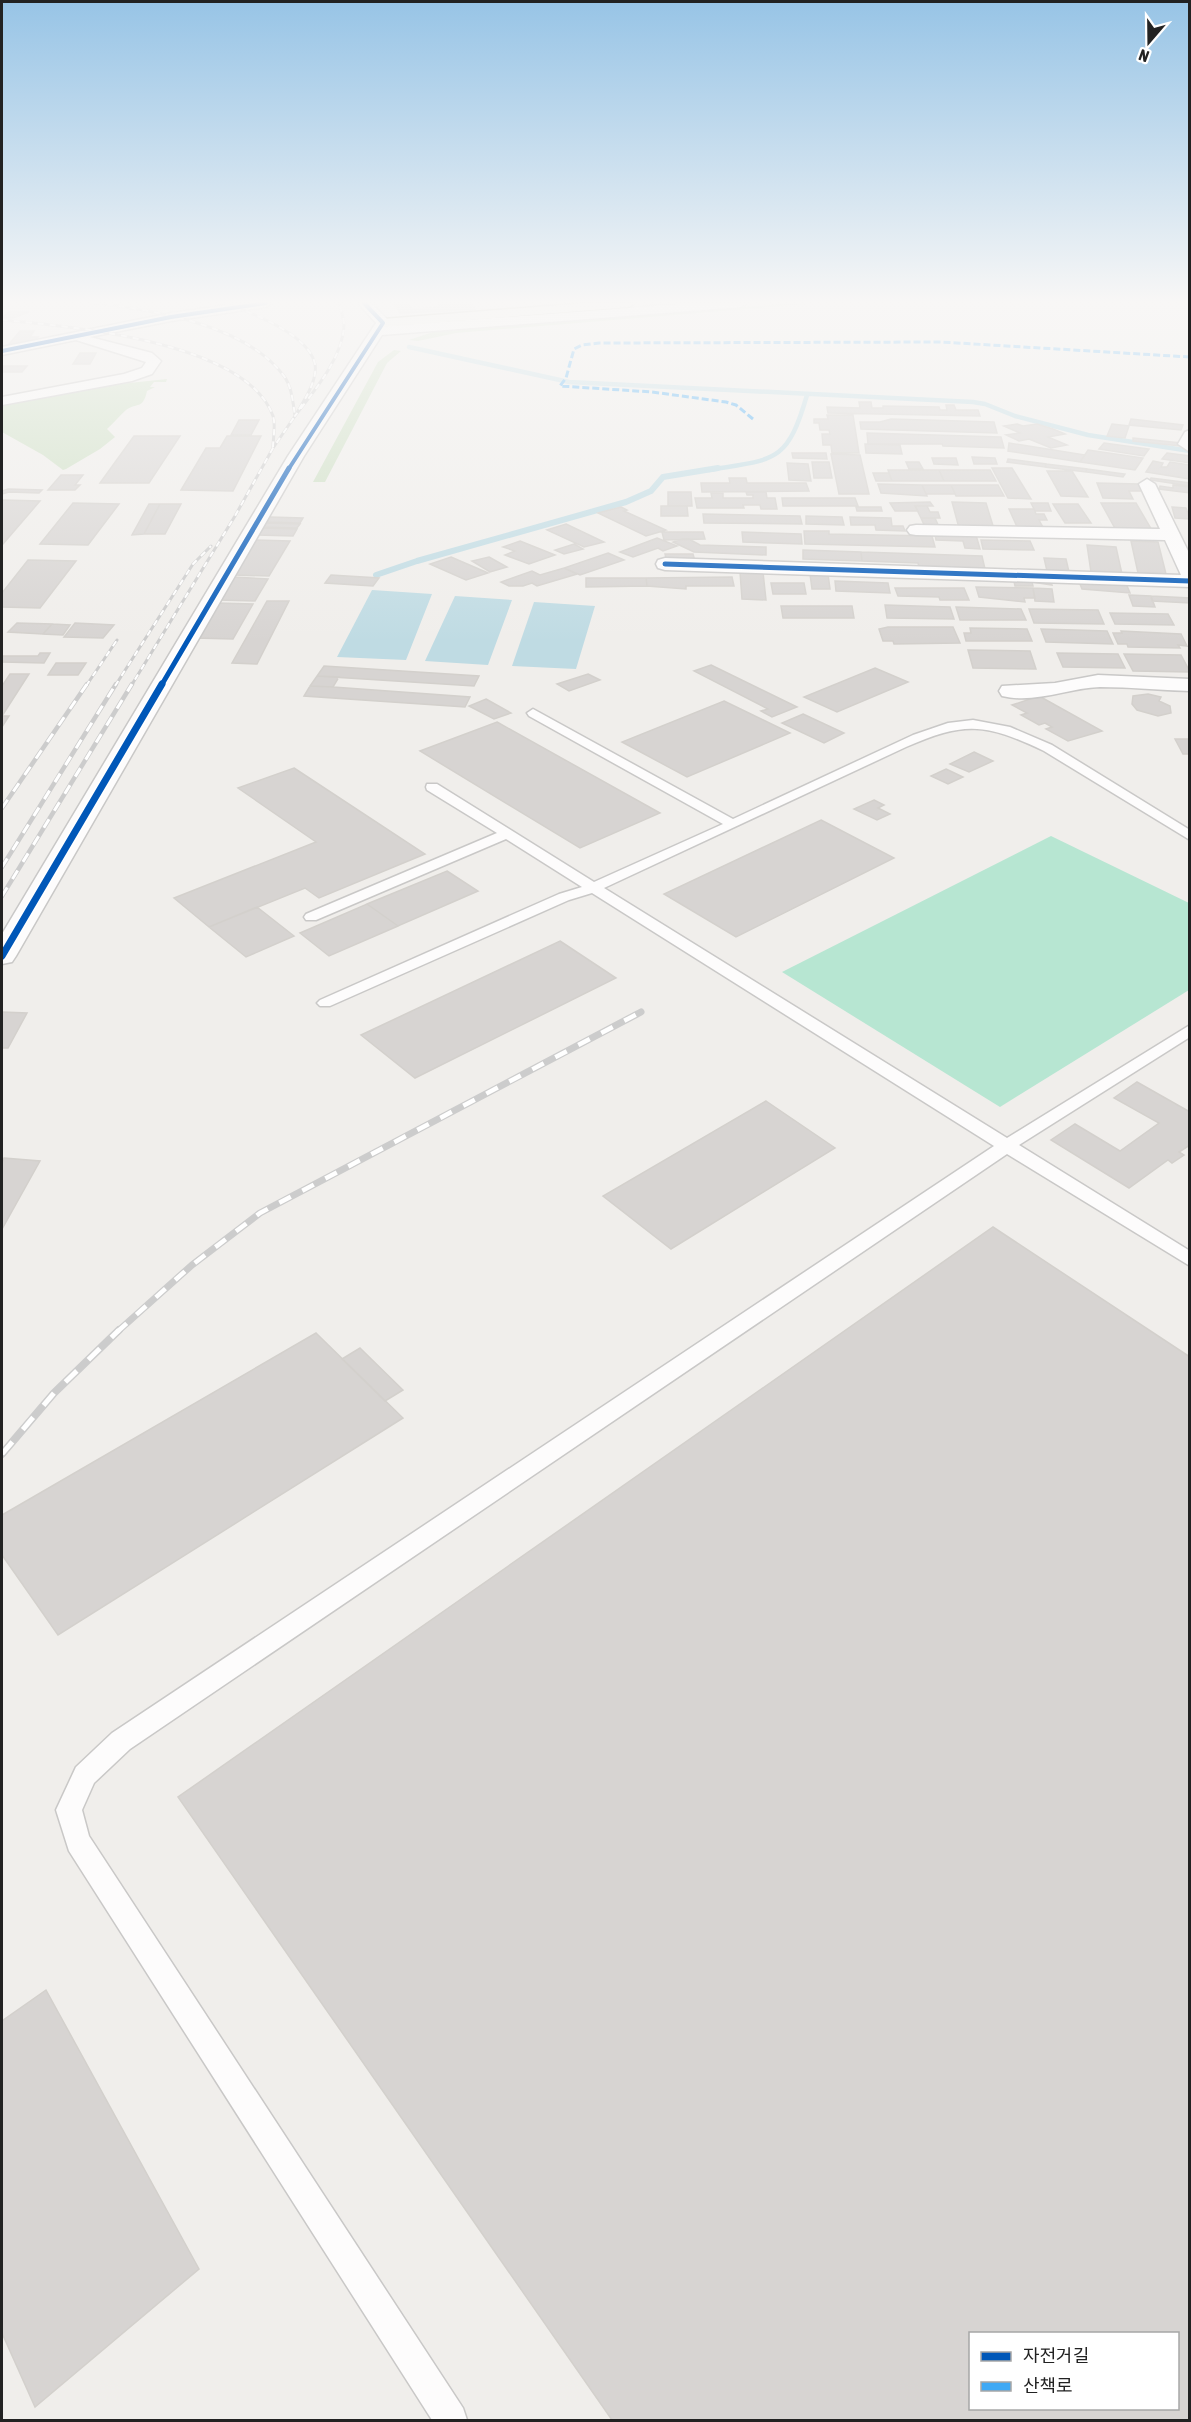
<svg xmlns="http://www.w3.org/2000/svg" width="1191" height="2422" font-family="'Asap Condensed','Noto Sans KR',sans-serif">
  <rect width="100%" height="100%" fill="#f0eeeb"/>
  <path fill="#cbdec1" d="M798 303H817L456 333 418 341 409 340 433 332Z
    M394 350 401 351 387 363 325 482H313L378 362Z
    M167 379 166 382H154L150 387H155L147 391C143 410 137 402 126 410 119 416 114 423 107 429L115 437 100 449 66 469 63 470 43 455 2 432V406L101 386Z"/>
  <path fill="#b7e6d2" d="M1051 836 1189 903V990L1000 1107 782 972Z"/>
  <path fill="#bfdbe3" d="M372 590 432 594 406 660 337 657Z
    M455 596 512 600 488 665 425 661Z
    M534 602 595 606 576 669 512 666Z"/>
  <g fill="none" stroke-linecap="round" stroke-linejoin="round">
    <path stroke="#bfdbe3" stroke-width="4.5" d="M409 347 569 382 973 402 985 404 1015 416 1088 435 1190 451
      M709 470C775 459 787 464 807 395"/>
    <path stroke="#bfdbe3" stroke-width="6" d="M376 575 417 561 626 502 651 491 663 477 718 468"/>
  </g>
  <path fill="#d7d4d2" stroke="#d3d0cc" stroke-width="1.5" fill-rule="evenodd" d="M394 303H408L412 309 441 307 443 311 400 313Z
    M438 303H471L475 309 443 311Z
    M10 311 29 312 13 318H2Z
    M20 331H34L30 337H38L33 342 9 344Z
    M80 353H96L90 364H73Z
    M2 366H27L22 372H2Z
    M859 402H871L872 408H883V406L939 407 940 410H947L946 405H954L956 410H978L980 416 828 413 827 407 860 408Z
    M827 415H853L859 453H832L831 445H823L822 434H830L829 430H820L819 423H814V419H828Z
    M891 419 994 422 997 433 861 429 860 422H880Z
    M1131 419 1183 425 1181 430 1129 425Z
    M239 420H259L251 435H231Z
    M1017 424 1023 426 1037 424 1053 429 1065 434 1048 437 1067 445 1051 448 1029 439 1019 441 1006 435 1020 433 1004 426Z
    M1112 424 1129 426 1125 438 1107 436Z
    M867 433 1001 437 1004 448 943 446 942 444H868Z
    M134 436H180L149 483H100Z
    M227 436H261L233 491 181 490 206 448H220Z
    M1133 438 1181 443 1180 446 1133 441Z
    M1009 443 1085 455 1080 462 1008 451Z
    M1104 443 1149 449 1144 456 1099 449Z
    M865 444 900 445 902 454 866 453Z
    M1088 450 1143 458 1135 470 1080 462Z
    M792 453H826L827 459 793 458Z
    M1167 453 1190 456V463L1162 459Z
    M831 454 860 455 869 494H839Z
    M972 457 995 458 997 464H974Z
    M932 458H956L958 465 934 464Z
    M1008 459 1046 464 1045 467 1007 462Z
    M1153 461 1163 463 1161 467H1167L1170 462 1189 465 1190 479 1146 472Z
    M812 462H829L832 478H814Z
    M906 462H919L923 469H909Z
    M787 463 808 464 811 481 789 480Z
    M1046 464 1087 469 1086 472 1045 467Z
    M992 468H1012L1031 499 1008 498Z
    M1087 469 1125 474 1123 477 1086 472Z
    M888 470H939L944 481H892Z
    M939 470H990L996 481H944Z
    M1047 471H1072L1088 497 1061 496Z
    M873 473H889L892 481H876Z
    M61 475H83L75 485H80L75 490H48Z
    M729 478H746L747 483H806L809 491 702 492 701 483H730Z
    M1151 478 1190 483V486L1150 480Z
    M1097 483 1139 484 1142 491H1129L1133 499 1103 498Z
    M878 484 922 485 927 496 881 493Z
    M922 485H951L955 494H926Z
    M951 485H998L1004 496H956Z
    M1173 485 1190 487V493L1159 489 1160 486 1173 488Z
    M8 489 42 490 39 493 9 492 2 494V491Z
    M668 492H691L692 506H668Z
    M746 492H766L767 498H775L777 509H761L760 505H743L744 508H697L695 498H712L711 493H723V498H753V495H747Z
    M782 498H855L858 506H783Z
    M2 500 40 501 3 544H2Z
    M930 502 933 506H915L918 511H895L890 503Z
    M952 502 986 503 994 529 959 528Z
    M73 503 119 504 88 545 40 544Z
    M1031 503H1048L1051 511H1035Z
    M1101 503H1136L1153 532H1117Z
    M149 504H160L144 534 132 535Z
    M160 504H181L165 534H144Z
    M1053 504H1078L1091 523H1065Z
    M661 506H687L688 516H661Z
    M915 506H927L930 512H938L940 518H921Z
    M621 507 627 510 624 511 666 530 646 536 598 513Z
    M856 507H881L882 511H857Z
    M1172 507 1186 508 1190 519 1175 518Z
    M1009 509H1034L1036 514H1044L1047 520H1039L1044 529H1018Z
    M703 514 800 516 802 524 704 523Z
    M806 516 842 517 844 525 806 524Z
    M270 517 303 518 300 523 267 522Z
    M850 517 891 518 892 526H903L905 531 876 530 875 525H851Z
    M921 518H935L939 527H925Z
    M266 523 300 524 297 528 264 527Z
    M566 524 604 542 584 547 547 530Z
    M263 528 297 529 293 536 258 535Z
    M804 531H829V534L932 536 935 547 805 544Z
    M662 532H703L705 539 664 540Z
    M742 532 801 534 802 544 743 542Z
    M935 534 976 535 980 549 965 548 963 541 936 540Z
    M657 538 677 546 663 551 658 548 633 557 620 552Z
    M682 539H689L700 545 766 547V555L694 552 673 542Z
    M255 540 290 541 269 576 234 575Z
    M981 540 1030 541 1034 550 983 549Z
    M520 541 555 555 529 564 505 555 515 551 503 547Z
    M1131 541 1158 542 1166 574 1138 573Z
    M574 544 583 549 564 554 555 550Z
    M1087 545 1116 547 1122 574 1091 572Z
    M803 550 861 552 862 561 803 559Z
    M861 552 982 556 985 569 919 567 918 563 862 561Z
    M608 553 624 560 580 575 564 568Z
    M665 554H693L695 561 667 562Z
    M451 557 488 573 466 580 430 564Z
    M489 557 507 567 490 572 472 561Z
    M1044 558 1066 559 1069 572 1047 571Z
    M28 560 76 561 40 608 2 607V593Z
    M564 568 577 574 537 586 532 583 523 586H509L501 582 532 571 540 575Z
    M740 572H763L766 600 742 599Z
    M810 574H828L830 589H812Z
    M331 575 379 578 373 586 325 583Z
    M232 577 268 579 255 601 218 600Z
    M732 577 734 586H686V589L647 586 646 578Z
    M1013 577 1050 579 1052 585 1032 582 1033 586H1015Z
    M586 578H646L647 586 586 587Z
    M1078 579 1125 581 1130 593 1082 589Z
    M835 581 888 583 890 593 836 591Z
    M771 583H804L806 594H773Z
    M976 587 1033 588 1035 598H1024L1025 602 979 597Z
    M895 588H964L969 600H940L939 597 898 596Z
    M1033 588 1052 589 1054 602 1035 601Z
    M1129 595 1151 596 1155 607 1133 606Z
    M1151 596 1190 598V603L1152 601Z
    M267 601H289L257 664 232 663Z
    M216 603 253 604 233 639 195 638Z
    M885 605 950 607 954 619 887 618Z
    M781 606H852L854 618H783Z
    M956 607 1021 609 1026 620H960Z
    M1029 609 1098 610 1104 624 1034 623Z
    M1110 613 1168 614 1174 625 1115 624Z
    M17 623 52 624 43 634 8 632Z
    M75 623 114 625 103 638 64 637Z
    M52 624 70 625 63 635 43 634Z
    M888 627H953L960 643 894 644 893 641H883L879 629Z
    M970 628 1027 629 1032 641H966L964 633H971Z
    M1041 629 1107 631 1113 644 1046 642Z
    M1121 631 1181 634 1187 646 1178 645 1180 648 1128 647 1127 644H1118L1113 633H1122Z
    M968 650 1030 651 1036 669 973 668Z
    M40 653H50L44 663 2 662V656H38Z
    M1057 653 1118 654 1125 668 1063 667Z
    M1124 654 1181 655 1190 672 1133 671Z
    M56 663H86L78 675H48Z
    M711 665 797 707 772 717 761 711 768 709 694 671Z
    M324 666 479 676 474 686 317 676Z
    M875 668 908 682 837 712 804 697Z
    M10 674H29L2 716H9L2 727V686Z
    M588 674 600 680 569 691 557 684Z
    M317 676 339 677 333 687 310 686Z
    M310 686 333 687 470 697 465 707 304 696Z
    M1148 694 1161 697 1159 701 1170 706 1171 713 1158 716 1137 710 1132 704 1133 696Z
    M1039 696 1102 731 1068 741 1046 729 1052 727 1045 723 1039 725 1021 715 1027 713 1012 705Z
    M486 699 511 713 494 719 469 706Z
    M724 701 790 733 687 777 622 742Z
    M803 714 844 733 824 743 782 723Z
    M497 722 660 813 580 848 420 751Z
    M1175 739H1190V754H1183Z
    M974 752 993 761 969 772 950 764Z
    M294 768 425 854 319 898 305 888 209 927 174 898 316 842 238 788Z
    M946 769 963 777 948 784 931 776Z
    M874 800 884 805 878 808 890 814 877 820 854 809Z
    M821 820 894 858 736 937 664 894Z
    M447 871 478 891 398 926 367 904Z
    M367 904 398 926 329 956 300 933Z
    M257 907 294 936 246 957 209 927Z
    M560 941 616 978 415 1078 361 1035Z
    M2 1012 27 1013 8 1048H2Z
    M1137 1082 1190 1112V1145L1179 1152 1184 1155 1172 1163 1168 1160 1129 1188 1051 1140 1075 1124 1120 1151 1159 1123 1114 1098Z
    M766 1101 835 1148 671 1249 603 1196Z
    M4 1158 40 1161 2 1229V1163Z
    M993 1227 1190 1357V2420H612L178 1797ZM970 2334H1178V2408H970Z
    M316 1333 403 1418 58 1635 2 1555V1515Z
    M360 1348 403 1390 385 1401 342 1359Z
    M46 1990 199 2269 35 2407 2 2333V2021Z"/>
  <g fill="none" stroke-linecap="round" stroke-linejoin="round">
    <g stroke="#c9c8c7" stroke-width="3">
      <path id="lane" d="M533 709 733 819 913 735 948 723 973 720 1010 727 1052 745 1190 830V840L1044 751C985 723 965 721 906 747L604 888 1007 1138 1190 1025V1037L1019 1145 1190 1251V1266L1007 1154 130 1749 94 1783 82 1810 89 1836 463 2408 467 2420H432L69 1851 56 1810 76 1767 112 1733 994 1146 592 893 569 900 330 1006H320L317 1003 320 1000 559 894 582 887 506 839 316 920H306L304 917 306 914 497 833 427 790 426 787 427 784H437L594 882 723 824 529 716 527 713Z"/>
    </g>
    <g stroke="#c9c8c7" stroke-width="3">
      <path id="street" d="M242 303H272L266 307 171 321 90 337 152 353 161 361 152 374 132 381 2 405V397L124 374 142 368 146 362 76 340 2 355V347L171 313Z
        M358 303H371L388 320 389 323 387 326 695 303H747L741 307 382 335 304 456 16 956 12 962 2 964V934L288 456 376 323Z
        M1190 430V452L1178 444 1185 432Z
        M1147 479 1155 484 1190 555V587L665 570 658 568 656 564 658 560 665 558 1181 575 1165 540 916 535 910 534 907 530 910 526 916 525 1160 529 1139 484Z
        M1098 675 1190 679V691C1160 690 1130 687 1100 687 1068 688 1035 704 1002 696L999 691 1002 686 1055 683Z"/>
    </g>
    <g stroke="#999a82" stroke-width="3">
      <path id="secondary" d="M586 303H635L629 307 383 327 377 323 383 319Z"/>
    </g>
    <use href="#lane" fill="#fdfcfc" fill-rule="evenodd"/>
    <use href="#street" fill="#fdfcfc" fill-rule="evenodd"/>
    <use href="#secondary" fill="#f4f4ed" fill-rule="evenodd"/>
    <g stroke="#ccc" stroke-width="3">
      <path id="rail-far3" d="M95 303C154 310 246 325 284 376 292 387 293 403 295 416L273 448 235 516 131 686
        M224 303C250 312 309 334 315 364 318 381 303 402 295 416 314 391 342 359 344 326 344 318 341 310 339 303
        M2 320C70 326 247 342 273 416 276 425 273 438 273 448
        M86 686 117 640
        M115 686 193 564 211 546"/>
    </g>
    <g stroke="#ccc" stroke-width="4.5">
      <path id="rail-far2" d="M2 808 87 684
        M2 867 116 684
        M2 896 132 684"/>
    </g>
    <g stroke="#ccc" stroke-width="7">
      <path id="rail-far1" d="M117 1332 192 1265 260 1213 641 1012"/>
    </g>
    <g stroke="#ccc" stroke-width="8">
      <path id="rail" d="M2 1454 54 1393 119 1330"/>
    </g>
    <use href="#rail-far3" stroke="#fff" stroke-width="2" stroke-dasharray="6" stroke-linecap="butt"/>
    <use href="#rail-far2" stroke="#fff" stroke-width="3" stroke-dasharray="10" stroke-linecap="butt"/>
    <use href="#rail-far1" stroke="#fff" stroke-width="4.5" stroke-dasharray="13" stroke-linecap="butt"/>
    <use href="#rail" stroke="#fff" stroke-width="5" stroke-dasharray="16" stroke-linecap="butt"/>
    <path stroke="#3fa9f5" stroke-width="3" stroke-dasharray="7 3" stroke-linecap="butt" d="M753 419 736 405 726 402 652 392 560 386 566 378 574 349 582 345 599 343 941 342 1190 357"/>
    <g stroke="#fff" stroke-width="5">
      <path id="cycleway-far2" d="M2 351 171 317 266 303
        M288 470 383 323 364 303"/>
    </g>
    <g stroke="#fff" stroke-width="8">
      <path id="cycleway-far1" d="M665 564 1190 581
        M161 686 289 468"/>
    </g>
    <g stroke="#fff" stroke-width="10">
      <path id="cycleway" d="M2 956 162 684"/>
    </g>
    <use href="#cycleway-far2" stroke="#0057b8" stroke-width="4"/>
    <use href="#cycleway-far1" stroke="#0057b8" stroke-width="5"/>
    <use href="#cycleway" stroke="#0057b8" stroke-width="7"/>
  </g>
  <linearGradient id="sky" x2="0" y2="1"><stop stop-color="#97c4e6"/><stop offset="0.47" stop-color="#f8f7f6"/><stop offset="1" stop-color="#f8f7f6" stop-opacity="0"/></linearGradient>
  <rect width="1191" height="642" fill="url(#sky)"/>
  <rect width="1191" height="2422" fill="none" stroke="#222222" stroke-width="6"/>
  <rect x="969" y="2332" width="210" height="78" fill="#ffffff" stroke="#a7a7a7" stroke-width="1.5"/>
  <rect x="981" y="2352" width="30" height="9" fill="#0057b8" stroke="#a7a7a7" stroke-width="1.5"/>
  <text x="1023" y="2362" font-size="18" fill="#222222">자전거길</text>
  <rect x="981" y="2382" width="30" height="9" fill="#3fa9f5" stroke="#a7a7a7" stroke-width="1.5"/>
  <text x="1023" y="2392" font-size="18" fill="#222222">산책로</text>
  <g transform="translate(1149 42) rotate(200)" stroke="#ffffff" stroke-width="4.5" paint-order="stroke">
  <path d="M0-4.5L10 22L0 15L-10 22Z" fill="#222222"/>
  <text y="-9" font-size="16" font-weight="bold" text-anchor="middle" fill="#222222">N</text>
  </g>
</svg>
